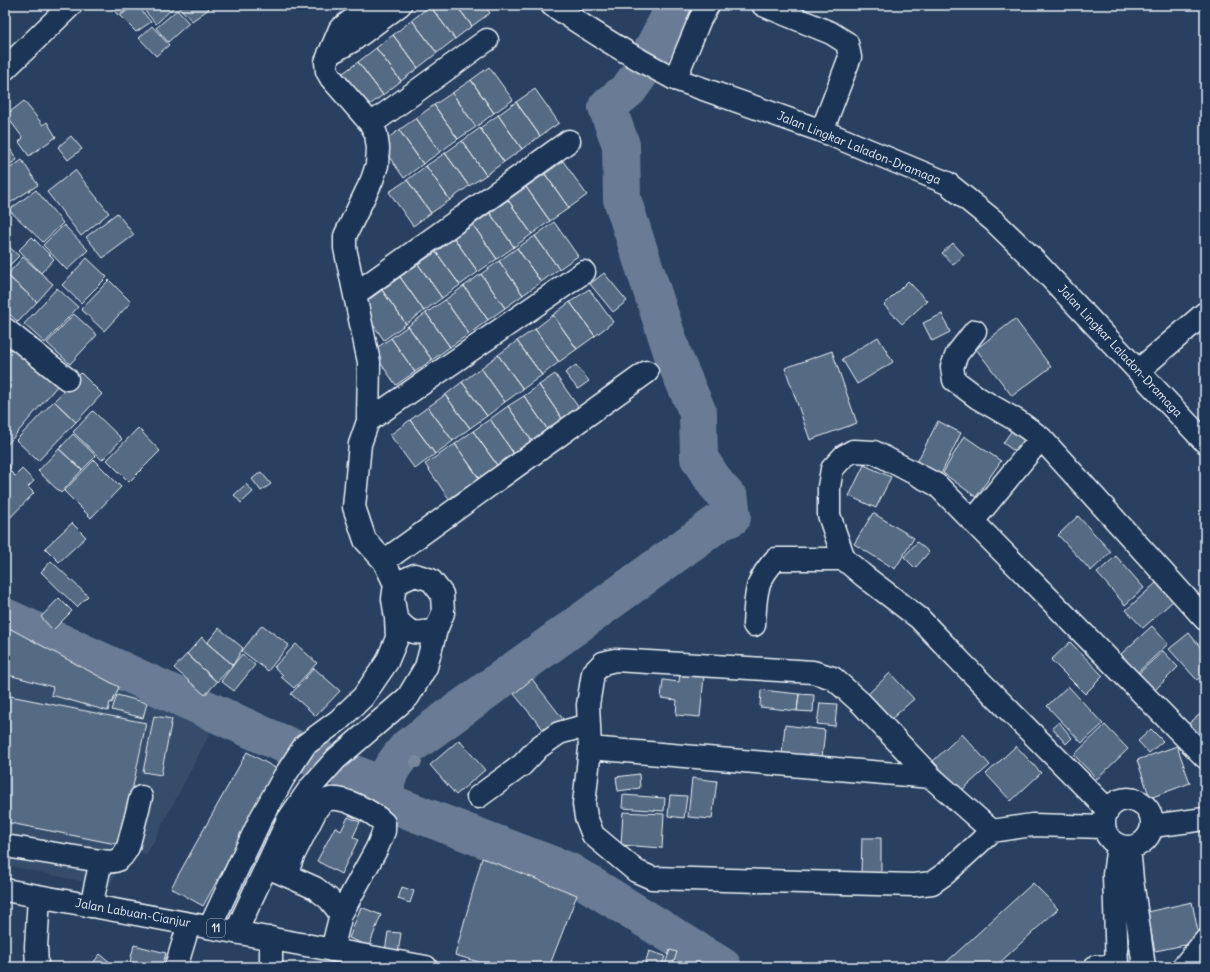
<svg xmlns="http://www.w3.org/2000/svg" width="1210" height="972" font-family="Delius,sans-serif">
  <rect width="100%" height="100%" fill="#294061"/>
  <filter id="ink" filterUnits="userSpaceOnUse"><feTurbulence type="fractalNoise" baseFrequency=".025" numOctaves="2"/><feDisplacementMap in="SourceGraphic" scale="8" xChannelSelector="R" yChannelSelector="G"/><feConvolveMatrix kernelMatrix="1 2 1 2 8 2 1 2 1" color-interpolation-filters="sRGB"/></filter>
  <g filter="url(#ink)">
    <path fill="#364d6b" d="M5 624 213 727 153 843 146 854 124 850 119 867 109 887 5 865Z"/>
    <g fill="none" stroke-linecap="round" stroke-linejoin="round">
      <path stroke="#6b7c95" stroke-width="38" d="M5 617 265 736 371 781 384 801 568 871 723 967
        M384 801C386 773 390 768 408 747L718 523 732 517 730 500 716 484 699 458 698 413 674 358 622 199 621 145 607 107 629 89 639 75 676 5"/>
    </g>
    <path fill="#556a83" stroke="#e8f1f8" d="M109 5H131L119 16Z
      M134 5H137L151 22 136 32 120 16Z
      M140 5H174L175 6 156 24Z
      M177 5H205L209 9 192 21Z
      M432 5H456L472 26 455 39 430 6Z
      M456 5H484L490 13 472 26Z
      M430 6 455 39 437 53 412 20Z
      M177 10 189 23 168 42 156 28Z
      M412 20 437 53 418 68 393 35Z
      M152 26 169 45 156 56 139 38Z
      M393 35 418 68 401 81 376 48Z
      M376 48 401 81 383 95 358 62Z
      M358 62 383 95 364 109 339 76Z
      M489 67 513 100 494 113 471 80Z
      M471 80 494 113 476 127 452 93Z
      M535 89 559 123 540 136 516 102Z
      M452 93 476 127 458 139 434 105Z
      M24 101 43 125 47 122 56 137 29 156 19 142 23 138 6 115Z
      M516 102 540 136 522 149 498 115Z
      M434 105 458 139 440 152 416 118Z
      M498 115 522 149 504 162 480 128Z
      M416 118 440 152 423 164 399 130Z
      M480 128 504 162 486 175 462 141Z
      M399 130 423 164 404 178 380 144Z
      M71 136 82 149 68 160 58 147Z
      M462 141 486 175 469 186 445 153Z
      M6 142 17 160 5 167V143Z
      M445 153 469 186 450 200 426 166Z
      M22 160 38 185 5 206V172Z
      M563 161 587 195 569 208 545 174Z
      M426 166 450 200 431 213 407 180Z
      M75 170 109 213 81 236 47 192Z
      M545 174 569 208 550 221 526 187Z
      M407 180 431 213 413 226 389 192Z
      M526 187 550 221 532 234 508 200Z
      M36 190 63 223 43 242 9 210Z
      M508 200 532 234 514 247 490 213Z
      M117 213 134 235 103 258 86 237Z
      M490 213 514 247 497 259 473 225Z
      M554 222 578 256 559 269 535 236Z
      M64 225 88 250 67 270 43 245Z
      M473 225 497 259 478 272 454 238Z
      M535 236 559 269 541 282 517 248Z
      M32 237 54 259 41 273 19 250Z
      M454 238 478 272 460 285 436 252Z
      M5 243 19 256 5 270Z
      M953 243 964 255 953 265 942 253Z
      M517 248 541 282 523 295 499 261Z
      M436 252 460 285 442 298 418 264Z
      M23 257 53 284 37 302 7 275Z
      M87 258 107 277 81 303 62 285Z
      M499 261 523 295 505 308 481 274Z
      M418 264 442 298 424 311 400 277Z
      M604 273 627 301 613 312 590 284Z
      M481 274 505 308 488 320 464 286Z
      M7 275 37 302 18 322 5 310V277Z
      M400 277 424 311 406 324 382 290Z
      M109 280 131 302 104 331 81 309Z
      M908 281 927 301 902 324 884 305Z
      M464 286 488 320 469 334 445 300Z
      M57 288 78 307 45 343 24 324Z
      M589 289 613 322 595 336 570 302Z
      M382 290 406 324 384 340 360 306Z
      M445 300 469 334 450 347 426 313Z
      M570 302 595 336 577 349 553 315Z
      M426 313 450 347 432 360 408 326Z
      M74 314 97 335 70 364 47 343Z
      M942 314 950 332 932 341 923 323Z
      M553 315 577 349 559 362 535 329Z
      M1015 319 1051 367 1012 396 976 349Z
      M408 326 432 360 415 372 391 338Z
      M535 329 559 362 542 375 517 341Z
      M878 337 893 362 857 384 842 359Z
      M391 338 415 372 396 385 372 351Z
      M517 341 542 375 523 389 498 355Z
      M13 346 58 385 6 446 5 355Z
      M832 351 857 423 810 440 785 368Z
      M498 355 523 389 505 402 481 368Z
      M576 365 589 381 578 389 565 373Z
      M481 368 505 402 487 416 462 382Z
      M81 373 102 394 76 422 54 401Z
      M555 374 579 408 563 420 539 385Z
      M462 382 487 416 470 428 445 395Z
      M539 385 563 420 548 430 524 396Z
      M445 395 470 428 453 441 428 407Z
      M524 396 548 430 532 441 508 406Z
      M54 401 76 422 38 461 16 440Z
      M508 406 532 441 514 454 490 419Z
      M428 407 453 441 435 454 410 420Z
      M93 411 122 439 102 460 73 432Z
      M490 419 514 454 497 465 473 431Z
      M410 420 435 454 415 469 390 435Z
      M938 421 961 433 941 474 917 462Z
      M138 428 160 451 129 482 107 460Z
      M1012 430 1026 440 1017 453 1003 443Z
      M473 431 497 465 479 478 455 444Z
      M73 434 96 456 82 470 59 449Z
      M964 436 1001 461 976 497 943 473Z
      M455 444 479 478 449 499 425 464Z
      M59 449 82 470 61 493 38 471Z
      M94 460 121 487 91 518 64 491Z
      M5 462 11 467 5 473Z
      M864 465 891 477 876 508 849 496Z
      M22 469 34 481 28 487 34 493 6 522 5 479 11 472 15 476Z
      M261 472 271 484 261 491 252 479Z
      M246 484 253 492 241 503 234 495Z
      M873 513 914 538 895 569 854 544Z
      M1078 516 1111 552 1091 571 1058 535Z
      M72 523 86 537 59 562 45 548Z
      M917 542 929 552 915 568 904 557Z
      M1116 556 1144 588 1125 605 1097 573Z
      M51 561 88 596 77 607 41 572Z
      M1156 583 1173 601 1143 628 1126 610Z
      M59 598 72 611 53 630 41 617Z
      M262 625 289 645 268 671 242 651Z
      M1152 626 1168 644 1137 673 1121 654Z
      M7 627 119 687 112 703 110 702 108 711 51 695 53 687 5 674V642Z
      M219 628 243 648 233 665 207 643Z
      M1189 633 1205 653V673L1197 680 1169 649Z
      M202 637 207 643 233 665 217 682 187 654Z
      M1070 642 1103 676 1085 694 1051 660Z
      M296 644 317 663 294 688 281 677 283 675 274 667Z
      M1163 651 1178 667 1154 691 1138 674Z
      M187 654 217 682 205 695 174 668Z
      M242 654 255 665 234 691 221 681Z
      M314 668 340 691 316 716 291 694Z
      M680 673 704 676 700 717 676 715 677 700 661 698 663 680 679 682Z
      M890 673 914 699 889 721 866 696Z
      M532 679 563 719 546 733 514 694Z
      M1068 686 1103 724 1082 743 1047 706Z
      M761 690 799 694 797 711 760 707Z
      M799 694 814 695 813 712 797 711Z
      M5 695 146 723 121 845 5 822Z
      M117 695 147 703 143 718 112 710Z
      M820 703 837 704 835 726 817 724Z
      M1205 710V745L1186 726Z
      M154 716 172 719 161 775 143 772Z
      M1059 722 1072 738 1066 744 1052 728Z
      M785 725 825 730 821 768 781 764Z
      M1105 725 1128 749 1097 779 1074 755Z
      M1151 729 1163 741 1149 753 1138 741Z
      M962 734 990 765 961 791 933 761Z
      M459 740 485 770 456 795 430 765Z
      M1016 746 1041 773 1011 801 986 774Z
      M1177 746 1190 783 1150 798 1137 760Z
      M247 752 279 770 203 906 171 888Z
      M639 774 640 788 618 791 616 777Z
      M692 778 717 781 712 819 688 817Z
      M623 795 665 798 664 811 622 808Z
      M670 795 687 796 684 818 668 816Z
      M623 812 664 814 662 848 621 845Z
      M348 817 360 822 353 837 358 840 341 874 317 861 335 827 341 831Z
      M862 838H881V873H861Z
      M482 858 577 895 549 967H495L455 955Z
      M1033 883 1049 899 1058 909 995 967H941Z
      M402 887 414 891 410 903 398 899Z
      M1192 902 1200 942 1155 951 1147 912Z
      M361 907 381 915 369 946 349 938Z
      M388 932 401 933 398 953 385 951Z
      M134 945 166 953 162 967H151L130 962Z
      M670 950 677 952 672 967H664Z
      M649 951 665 956 662 967H644Z
      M100 954 116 967H97L93 963Z
      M626 962 642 967H624Z"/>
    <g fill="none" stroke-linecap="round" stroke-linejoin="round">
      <g stroke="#e8f1f8" stroke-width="25">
        <path id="minor" d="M763 5 831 33 847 43 850 57 822 131
          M329 54 352 41 400 5
          M5 69 71 5
          M675 79 700 19 708 5
          M371 124 487 40
          M355 294 569 141
          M5 329 67 379
          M975 331 957 354 952 367 954 380 978 398 1016 420 1041 438 1205 619
          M1139 370 1205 313
          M368 421 584 272
          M973 521 1041 438
          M384 561 647 372
          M396 618C410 635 415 634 436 630
          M754 625C756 595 754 582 776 559H844
          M590 748 931 777
          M478 797 522 765 539 747 559 733 577 728 589 732
          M1104 823a24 24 0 1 1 48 0a24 24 0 1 1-48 0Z
          M1108 810 962 663 919 618 864 576 844 559 829 515V487L832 469 844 456 853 451 874 452 937 485 1205 757
          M1152 826 1205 819
          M992 831 946 873 932 883 914 885 652 878 636 871 593 835 586 817 584 804 590 748 588 705 593 673 603 663 615 660 813 672 833 678 861 703 931 777 992 831 1032 825 1104 827
          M5 846 101 861C116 863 121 861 128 847L141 797
          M1129 847 1132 880 1144 967
          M272 869 315 888 329 899 341 914 332 950
          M286 875 293 856 317 808C321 804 324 800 330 799 345 797 373 812 384 823V831L377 848 341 914
          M91 906 101 861
          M210 927 261 818 284 777 305 745 339 720 363 697 387 662 397 638 396 618 393 599 395 584 384 561 365 540 354 507 360 444 368 421 369 362 345 248V236L372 180 377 165 378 148 376 134 371 124 331 78 327 71 326 62 340 29 372 5
          M236 932 288 820 310 788 336 759 408 697 426 667 436 630 443 613 442 594 431 580 415 575 395 584
          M37 967 36 947 39 897
          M176 967 189 924
          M271 967V938
          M1095 967 1117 965
          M1117 967 1114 875 1118 845
          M1183 967 1205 941"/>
      </g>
      <g stroke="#e8f1f8" stroke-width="25">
        <path id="major" d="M552 5C592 32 632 57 675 79L822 131 947 183 994 221 1034 260 1205 442"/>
      </g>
      <g stroke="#e8f1f8" stroke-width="25">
        <path id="highway" d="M5 890 426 967"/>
      </g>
      <use href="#minor" stroke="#1d3557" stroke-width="22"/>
      <use href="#major" stroke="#1d3557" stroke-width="22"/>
      <use href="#highway" stroke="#1d3557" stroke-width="22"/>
    </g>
    <circle fill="#77889e" cx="416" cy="762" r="6"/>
  </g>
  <g text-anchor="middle" stroke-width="3" stroke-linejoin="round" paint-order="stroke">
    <rect fill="#1d3557" stroke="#abb9c8" stroke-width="1" x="207" y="919" width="18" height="18" rx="3"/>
    <g font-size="11" font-weight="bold" fill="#e8f1f8">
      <text x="216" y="932">11</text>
    </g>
    <g font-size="12" fill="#e8f1f8" stroke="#1d3557">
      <text transform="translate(859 148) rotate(22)" y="4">Jalan Lingkar Laladon-Dramaga</text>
      <text transform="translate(1120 351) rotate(47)" y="4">Jalan Lingkar Laladon-Dramaga</text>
      <text transform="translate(133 913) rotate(10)" y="4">Jalan Labuan-Cianjur</text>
    </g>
  </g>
  <rect width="1210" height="972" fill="none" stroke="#1d3557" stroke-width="20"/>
  <rect x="10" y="10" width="1190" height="952" fill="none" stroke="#e8f1f8" stroke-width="1.5" filter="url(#ink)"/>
</svg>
